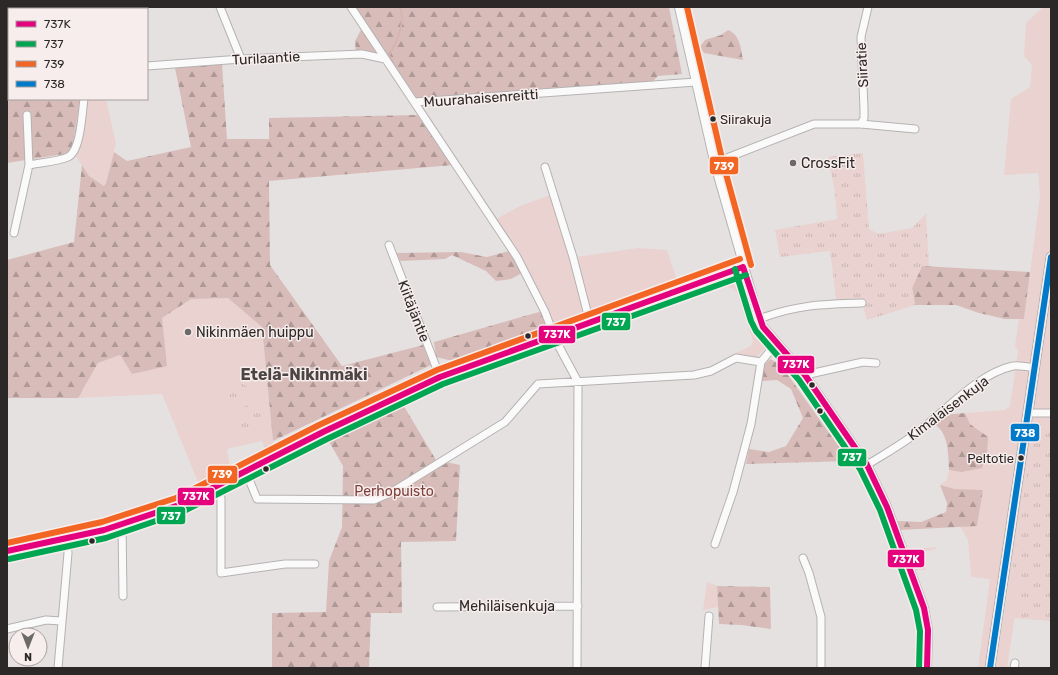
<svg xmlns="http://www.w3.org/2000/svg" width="1058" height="675" font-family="Rubik,sans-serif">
  <defs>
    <pattern id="forest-firs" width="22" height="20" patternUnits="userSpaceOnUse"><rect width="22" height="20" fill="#d8bcb9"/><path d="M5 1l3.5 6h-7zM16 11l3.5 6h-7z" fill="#af9996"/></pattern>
    <pattern id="park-tufts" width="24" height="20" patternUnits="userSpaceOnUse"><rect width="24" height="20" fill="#e9d2cf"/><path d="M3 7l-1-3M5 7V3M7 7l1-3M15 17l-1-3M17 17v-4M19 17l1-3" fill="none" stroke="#c8b4b2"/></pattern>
  </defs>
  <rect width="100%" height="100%" fill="#e6e1e1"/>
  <path fill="#e9d2cf" d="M1043 7H1051V417H1047L1033 432 1012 570 1020 582 1007 668H996L1009 581 999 579 985 668H978L990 579 971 577 968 540 960 526H977L983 491 955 489 940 485 947 480 949 470 961 472 988 437 970 424 965 413 1005 410 1010 406 1018 351 1015 346 1019 319H1024L1040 195 1038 173 1004 175 1011 99 1030 87 1032 65 1024 56 1026 23Z
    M80 99H106L116 144 106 183 104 186 89 176 72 150Z
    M550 195 576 257 638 248 667 250 679 286 595 316 590 314 552 327 494 220 520 206Z
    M731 280 736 281 738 286H744L759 330V337L766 347 754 360 736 358 734 354 751 346 753 341 737 293C727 278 696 294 682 299L681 295 712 284Z
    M228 298 262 327 273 441 272 445 265 449 262 441 227 449 230 467 200 487 162 394 78 398 98 363 120 355 132 374 162 318 191 299Z
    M937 547 934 550 923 551 925 570H915L907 550Z
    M707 582 717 586 718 607 703 610Z"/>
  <path fill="url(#forest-firs)" d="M354 7H669L682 74 658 76 652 82 417 99Z
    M362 28 378 52 375 56 356 54 355 41Z
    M728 30C740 35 741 48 743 60L704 53 700 47 705 40 721 35Z
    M222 64 227 139H269V118L417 115 453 165 269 181 270 265 342 366 423 345 431 365 273 441 262 327 228 298 191 299 162 318 167 366 132 374 120 355 98 363 78 398H7V260L74 242 82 165 89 176 104 186 106 183 114 152 127 161 191 147 175 68Z
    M9 86V99H80L72 150 64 154 7 163V87Z
    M513 250 524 272 511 279 496 281 486 271 452 255 445 259 400 261 397 253 461 252 487 257Z
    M922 266 1030 272 1024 319H1005L979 313 956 305H915L912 288Z
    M539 312H545L552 327 457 362 436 357 434 342Z
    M770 359 781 365 849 461 746 464 749 449 769 452 786 446 803 418 791 389 777 380 761 381 763 366Z
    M402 403 436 460 460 465 456 541 401 542 402 613H371L369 668H272V613L326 612 329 561 342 527 343 466 328 440Z
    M965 413 970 424 988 437 987 455 982 468 961 472 949 470C948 453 949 435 935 424L943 415Z
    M940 485 955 489 983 490 977 526 900 530 897 521 921 522 946 512 947 503Z
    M717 586 770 587 771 629 741 625 719 624Z"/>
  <path fill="url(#park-tufts)" d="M863 153 869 229 879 234 912 228 926 214 929 266H922L912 288 915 305 867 320 862 303 837 304 830 251 780 257 775 230 837 219 835 192 828 157Z
    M235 381 244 384 250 390 242 400 233 404 230 400V385Z
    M251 405 261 408 260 429 241 437C235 426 237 419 242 407Z
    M1051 417V621L1014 618 1020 582 1012 570 1033 432 1040 419Z"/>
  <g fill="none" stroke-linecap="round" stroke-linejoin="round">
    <path stroke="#d7b4b0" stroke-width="2" d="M393 62 389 55C397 43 406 21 400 7"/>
    <g stroke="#b5b2b2" stroke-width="9">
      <path id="minor" d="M19 7 22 9
        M220 7 241 59
        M351 7 517 257 545 312 556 341 578 382 577 668
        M104 9 105 7
        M147 66 241 59 362 54 385 59
        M415 102 696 82
        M861 124 864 118V109L861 37 868 7
        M714 163 814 124H861L915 129
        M29 165C41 162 57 162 68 157 81 151 82 112 84 99
        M545 167 573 257 590 323
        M14 233 29 165 27 115
        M389 245 440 377
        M759 319C795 305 823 304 862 303
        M805 375 863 362 876 363
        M1028 413H1051
        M867 465C886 453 906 442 923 428 949 407 980 373 1013 366 1020 365 1028 367 1034 368
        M246 472 257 499 374 500 392 492 505 422 538 384 694 375 711 371 736 358 761 362
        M219 485 221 499V573L285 564H315
        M122 525 123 596
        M715 544 733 492 751 424 761 362 770 351 779 346
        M803 558 809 573 821 617V668
        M437 607 578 606
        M7 629 46 620 61 621
        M58 668 68 553 67 539
        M705 668 709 616
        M1014 668 1015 663"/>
    </g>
    <g stroke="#b5b2b2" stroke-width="10">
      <path id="tertiary" d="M679 7 715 165 759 319 763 327 805 375 867 465 887 507 924 608 928 630 927 668
        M7 551 104 530 179 505 323 432 440 377 743 267"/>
    </g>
    <g stroke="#b5b2b2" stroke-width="11">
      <path id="secondary" d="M990 668 1051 257"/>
    </g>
    <use href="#minor" stroke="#fbfafa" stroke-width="7"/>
    <use href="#tertiary" stroke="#fbfafa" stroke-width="8"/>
    <use href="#secondary" stroke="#f8f5f5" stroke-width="9"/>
    <g stroke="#f6edec" stroke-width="9">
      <path id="bus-1" d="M743 267 763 327 805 375 867 465 887 507 924 608 928 630 927 668
        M7 551 104 530 179 505 323 432 440 377 743 267"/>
    </g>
    <g stroke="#f6edec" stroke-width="9">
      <path id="bus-2" d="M735 269 751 321 756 331 799 380 860 469 880 510 916 610 920 631 919 668
        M9 559 106 538 182 512 327 439 443 384 746 275"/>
    </g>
    <g stroke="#f6edec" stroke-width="9">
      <path id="bus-3" d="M687 7 723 163 751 265
        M7 543 102 522 176 498 319 425 437 370 740 259"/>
    </g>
    <g stroke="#f6edec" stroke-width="9">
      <path id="bus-4" d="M990 668 1051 257"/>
    </g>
    <use href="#bus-1" stroke="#e5007d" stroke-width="6"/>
    <use href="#bus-2" stroke="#00a651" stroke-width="6"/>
    <use href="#bus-3" stroke="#f26522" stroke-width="6"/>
    <use href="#bus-4" stroke="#007ac9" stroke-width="6"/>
  </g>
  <g fill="#2b2827" stroke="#f6edec" stroke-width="1.5">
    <circle cx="713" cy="119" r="3.5"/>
    <circle cx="528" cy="336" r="3.5"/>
    <circle cx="812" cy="385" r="3.5"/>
    <circle cx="820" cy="411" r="3.5"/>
    <circle cx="1021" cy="458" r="3.5"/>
    <circle cx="266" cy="469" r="3.5"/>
    <circle cx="92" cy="541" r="3.5"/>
  </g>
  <g fill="#6c6968" stroke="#f6edec" stroke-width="1.5">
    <circle cx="793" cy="163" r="4"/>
    <circle cx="188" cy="332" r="4"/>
  </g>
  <g text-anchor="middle" stroke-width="3" stroke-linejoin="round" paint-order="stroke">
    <g font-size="13" fill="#2b2827" stroke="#f6edec" text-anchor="start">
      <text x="720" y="124">Siirakuja</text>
      <text x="1014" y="463" text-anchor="end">Peltotie</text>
    </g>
    <g font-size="14" fill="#2b2827" stroke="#f6edec">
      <text transform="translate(266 58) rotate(-3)" y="5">Turilaantie</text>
      <text transform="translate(862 65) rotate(-93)" y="5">Siiratie</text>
      <text transform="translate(481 98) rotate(-4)" y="5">Muurahaisenreitti</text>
      <text transform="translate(414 311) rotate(69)" y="5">Kiitäjäntie</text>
      <text transform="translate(948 408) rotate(-37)" y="5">Kimalaisenkuja</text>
      <text x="507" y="611">Mehiläisenkuja</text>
    </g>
    <g font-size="14" fill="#2b2827" stroke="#f6edec" text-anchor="start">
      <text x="801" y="168">CrossFit</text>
      <text x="196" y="337">Nikinmäen huippu</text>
    </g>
    <g font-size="14" fill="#80413c" stroke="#f6edec">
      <text x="394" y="496">Perhopuisto</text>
    </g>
    <g font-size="16" font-weight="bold" fill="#4c4544" stroke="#f6edec">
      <text x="304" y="380">Etelä-Nikinmäki</text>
    </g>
  </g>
  <g stroke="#f6edec" stroke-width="1.5">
    <rect x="709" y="156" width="30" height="19" rx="4" fill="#f26522"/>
    <rect x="601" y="312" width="30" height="19" rx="4" fill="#00a651"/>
    <rect x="538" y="325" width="38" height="19" rx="4" fill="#e5007d"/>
    <rect x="777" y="355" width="38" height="19" rx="4" fill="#e5007d"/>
    <rect x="1010" y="423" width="30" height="19" rx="4" fill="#007ac9"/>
    <rect x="837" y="448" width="30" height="19" rx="4" fill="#00a651"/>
    <rect x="207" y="465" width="31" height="19" rx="4" fill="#f26522"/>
    <rect x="177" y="487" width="38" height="19" rx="4" fill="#e5007d"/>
    <rect x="156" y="506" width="30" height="19" rx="4" fill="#00a651"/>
    <rect x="887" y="549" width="38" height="19" rx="4" fill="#e5007d"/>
  </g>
  <g font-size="11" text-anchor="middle" font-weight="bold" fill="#fff">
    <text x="724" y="170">739</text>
    <text x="616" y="326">737</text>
    <text x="557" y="338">737K</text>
    <text x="796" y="368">737K</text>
    <text x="1025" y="437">738</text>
    <text x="852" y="461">737</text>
    <text x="222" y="478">739</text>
    <text x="196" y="500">737K</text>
    <text x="171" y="520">737</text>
    <text x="906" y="563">737K</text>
  </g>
  <rect width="1058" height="675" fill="none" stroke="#2b2827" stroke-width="16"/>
  <rect x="8" y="8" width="140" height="92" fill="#f6edec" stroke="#a59e9d"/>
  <rect x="16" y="21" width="20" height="6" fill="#e5007d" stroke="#a59e9d"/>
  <text x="44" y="28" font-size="12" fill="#2b2827">737K</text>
  <rect x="16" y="41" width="20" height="6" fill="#00a651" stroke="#a59e9d"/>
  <text x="44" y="48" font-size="12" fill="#2b2827">737</text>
  <rect x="16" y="61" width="20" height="6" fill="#f26522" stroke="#a59e9d"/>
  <text x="44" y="68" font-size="12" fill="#2b2827">739</text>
  <rect x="16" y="81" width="20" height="6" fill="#007ac9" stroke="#a59e9d"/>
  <text x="44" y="88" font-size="12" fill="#2b2827">738</text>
  <g transform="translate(28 647) rotate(180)"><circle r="19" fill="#f6edec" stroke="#a59e9d"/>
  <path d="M0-3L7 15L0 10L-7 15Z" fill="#6c6968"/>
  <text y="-6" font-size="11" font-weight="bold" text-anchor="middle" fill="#2b2827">N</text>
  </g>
</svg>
